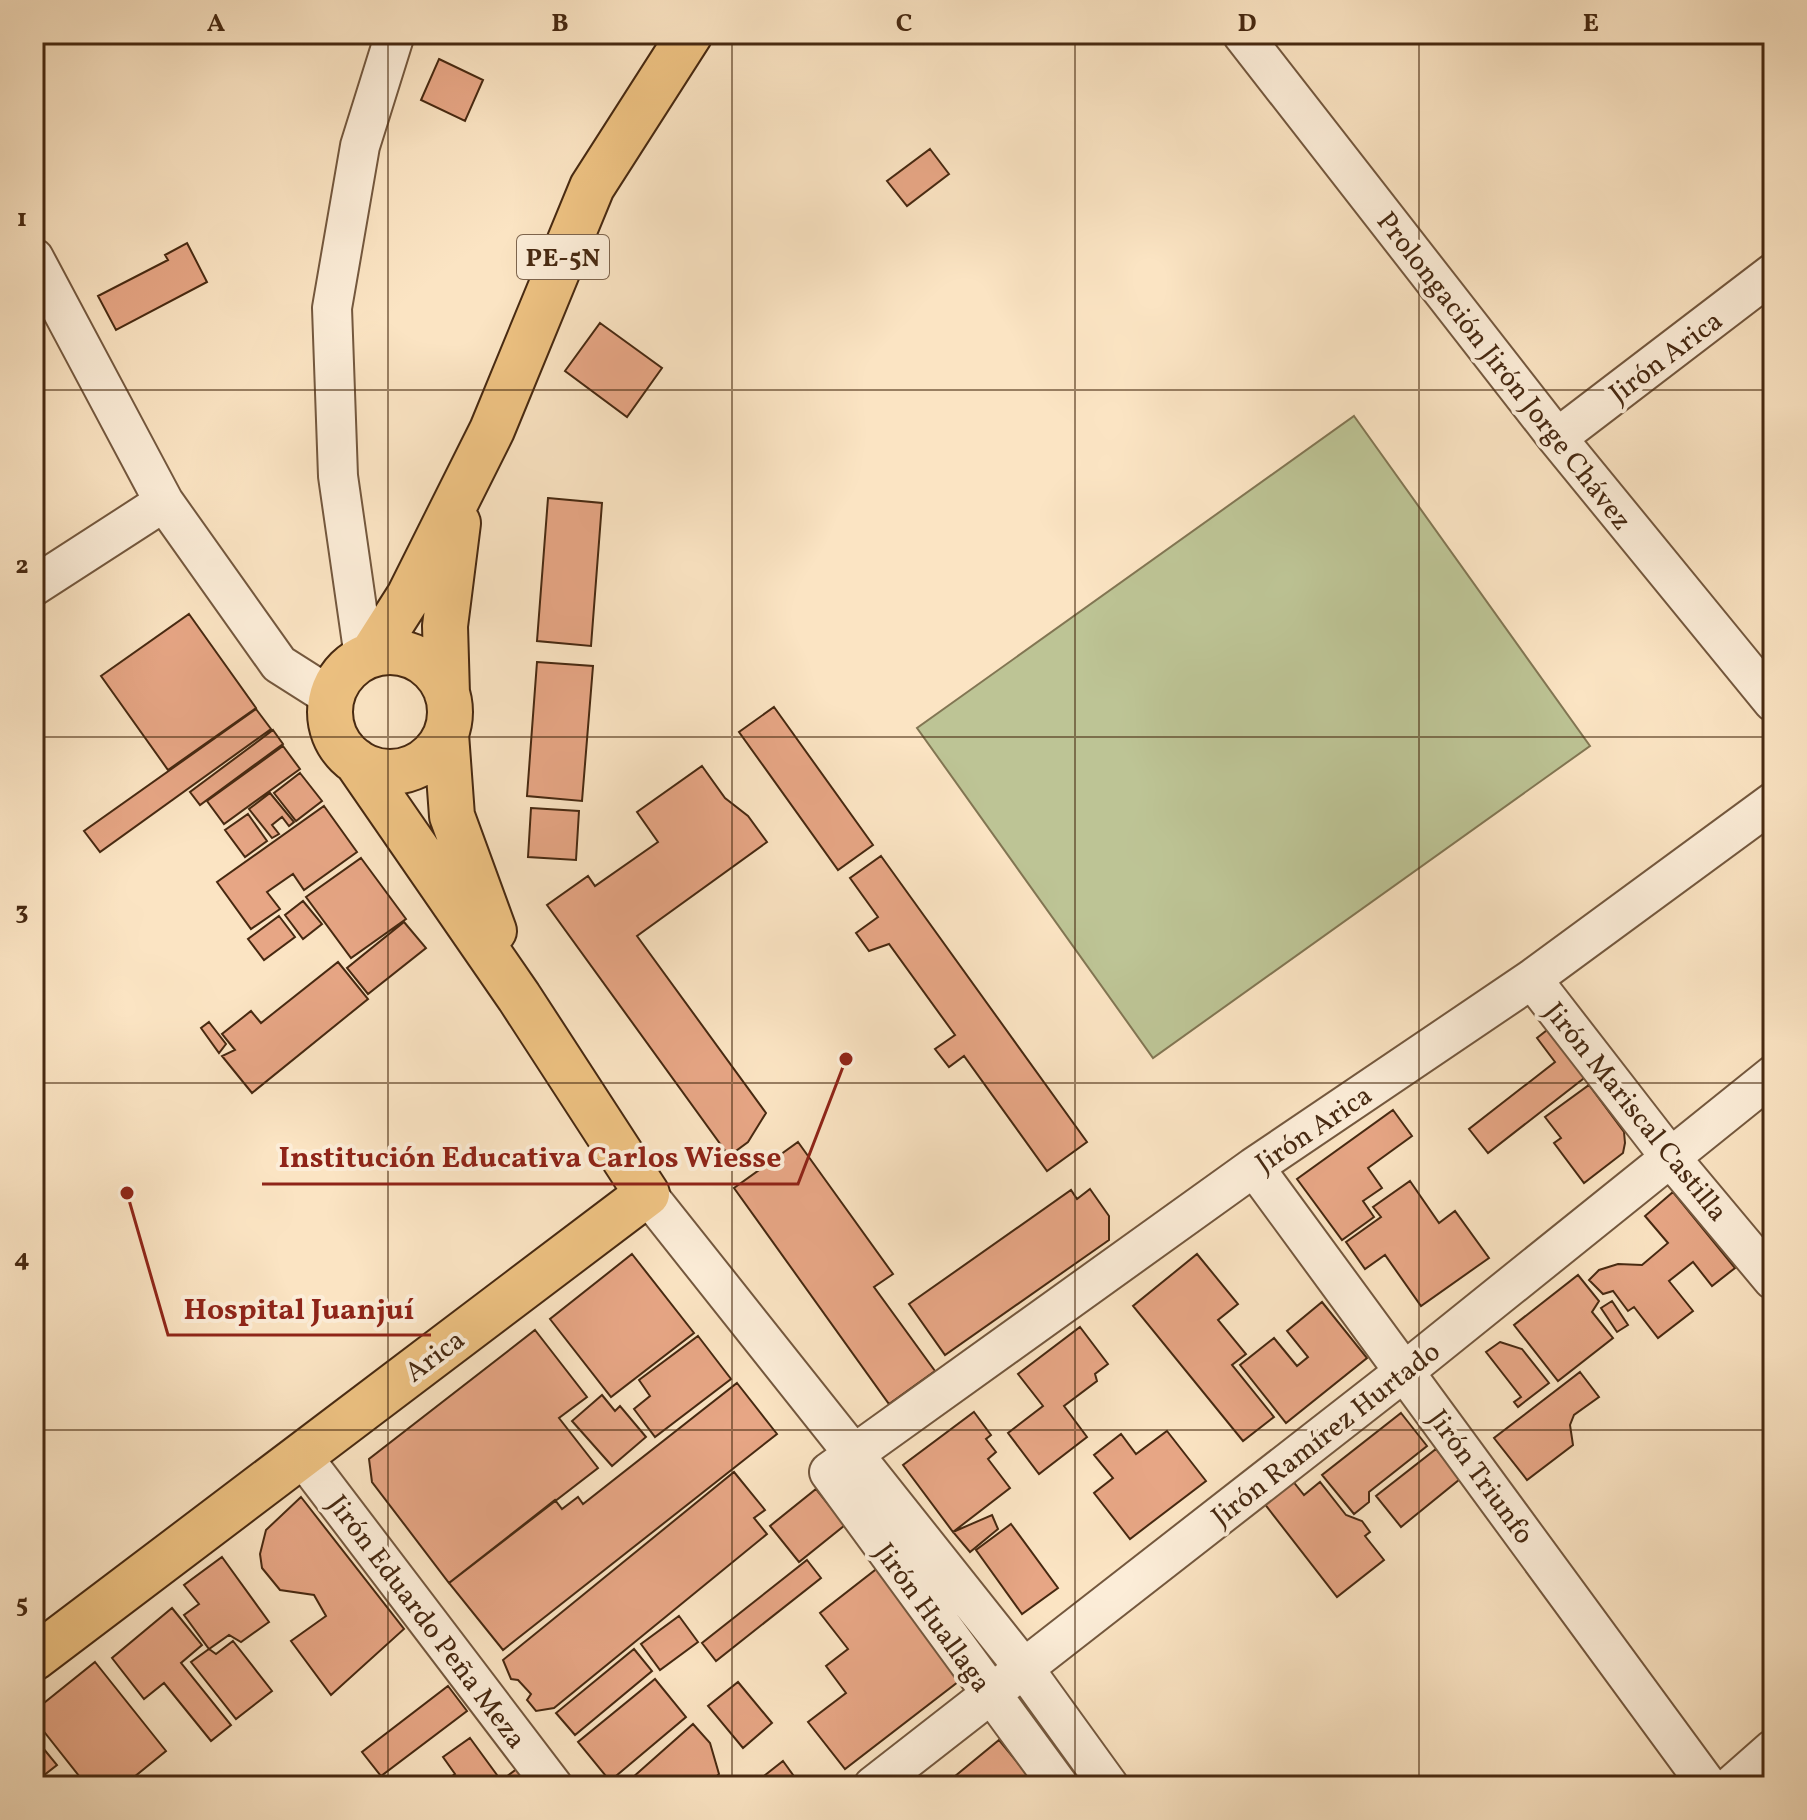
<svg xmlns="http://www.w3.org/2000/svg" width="1807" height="1820" font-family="Vollkorn,serif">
  <rect width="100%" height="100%" fill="#fbe4c3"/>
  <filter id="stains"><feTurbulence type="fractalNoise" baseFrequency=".0025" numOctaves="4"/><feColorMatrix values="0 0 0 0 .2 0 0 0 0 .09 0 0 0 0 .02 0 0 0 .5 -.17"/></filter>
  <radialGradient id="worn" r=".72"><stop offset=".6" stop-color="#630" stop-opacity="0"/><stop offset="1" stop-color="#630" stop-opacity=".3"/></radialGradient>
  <path fill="#bdc495" stroke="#827653" stroke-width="2" d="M1354 416 1590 746 1153 1058 917 728Z"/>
  <path fill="#e7a685" stroke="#472911" stroke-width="2" d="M439 59 483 80 465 121 421 100Z
    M930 149 949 174 907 206 887 181Z
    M187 243 207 282 116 330 98 296 168 260 165 255Z
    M600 323 662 368 627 417 565 371Z
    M548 498 602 503 591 646 537 641Z
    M189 614 256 708 168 770 101 676Z
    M537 662 593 666 582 801 527 796Z
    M774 707 873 845 838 870 739 732Z
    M256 709 271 729 100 852 84 831Z
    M273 730 283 744 200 805 190 792Z
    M283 746 300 769 224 824 207 801Z
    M702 766 725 798 748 816 767 842 637 936 766 1113 748 1142 729 1156 547 905 588 876 595 886 658 842 637 812Z
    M300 773 322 801 296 821 274 793Z
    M270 793 294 822 289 826 282 817 272 825 279 834 272 838 249 809Z
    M324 806 357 852 304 890 293 874 267 892 280 909 251 929 217 882Z
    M531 808 579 811 576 860 528 857Z
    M248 814 267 841 245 857 225 830Z
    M881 856 1087 1142 1047 1171 964 1056 949 1067 935 1049 955 1035 889 944 869 951 856 933 878 917 850 878Z
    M361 858 406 919 351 958 306 897Z
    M303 901 322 924 303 939 285 915Z
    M279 916 295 937 264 960 248 939Z
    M404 922 426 948 368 994 347 968Z
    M338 962 368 999 252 1093 222 1056 235 1050 222 1034 251 1011 261 1023Z
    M209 1022 226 1044 219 1053 201 1028Z
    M1551 1027 1588 1075 1488 1153 1469 1129 1555 1062 1537 1038Z
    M1589 1085 1624 1132 1625 1143 1623 1153 1584 1183 1554 1143 1561 1138 1545 1117Z
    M1393 1110 1412 1136 1368 1168 1382 1188 1363 1201 1374 1217 1342 1240 1297 1179Z
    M798 1142 893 1274 874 1287 935 1371 889 1404 734 1188Z
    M1410 1181 1439 1223 1455 1211 1489 1258 1421 1306 1385 1255 1365 1269 1346 1242 1381 1217 1373 1207Z
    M1090 1189 1109 1216V1240L945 1355 909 1304 1071 1190 1077 1199Z
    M1673 1192 1735 1268 1712 1286 1693 1262 1669 1281 1693 1311 1658 1338 1634 1307 1628 1311 1613 1291 1603 1294 1589 1280 1599 1270 1618 1264 1642 1265 1668 1243 1645 1216Z
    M632 1254 694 1333 611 1397 550 1319Z
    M1197 1254 1238 1304 1218 1320 1246 1354 1232 1365 1274 1417 1243 1441 1133 1306Z
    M1578 1275 1599 1301 1592 1312 1613 1338 1558 1381 1514 1325Z
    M1612 1301 1628 1325 1617 1332 1601 1308Z
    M1322 1302 1367 1358 1286 1423 1240 1365 1274 1338 1297 1366 1308 1357 1287 1331Z
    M1080 1327 1108 1364 1095 1374 1097 1381 1064 1406 1087 1437 1039 1474 1008 1433 1043 1406 1018 1374Z
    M535 1330 587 1397 559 1418 598 1468 449 1583 372 1482 369 1459Z
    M698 1336 731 1379 655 1437 634 1409 650 1396 639 1380Z
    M1500 1342 1522 1349 1549 1383 1518 1407 1514 1402 1521 1397 1486 1352Z
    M1580 1372 1599 1397 1574 1415 1570 1425 1573 1445 1527 1480 1494 1438Z
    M737 1383 777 1434 503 1650 449 1583 555 1500 562 1509 578 1497 583 1504Z
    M602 1395 615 1411 620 1406 646 1437 612 1466 572 1421Z
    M974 1412 991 1435 986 1439 996 1452 988 1459 1010 1488 953 1532 903 1465Z
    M1401 1413 1427 1446 1369 1492V1502L1354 1514 1322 1475Z
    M1167 1431 1206 1481 1130 1539 1094 1493 1113 1478 1094 1455 1121 1434 1136 1454Z
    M1436 1449 1460 1479 1401 1527 1376 1496Z
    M734 1472 765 1510 754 1518 767 1534 554 1708 536 1711 527 1700 531 1694 518 1680 511 1679 503 1660Z
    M1288 1475 1304 1495 1320 1482 1346 1515 1362 1521 1370 1532 1365 1536 1384 1560 1337 1597 1260 1498Z
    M816 1489 845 1525 799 1562 770 1526Z
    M301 1497 404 1629 331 1695 291 1641 326 1616 314 1595 280 1590 262 1568 260 1554 266 1530Z
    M992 1515 998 1529 970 1552 953 1532Z
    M1011 1524 1058 1588 1022 1614 976 1550Z
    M222 1557 269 1622 241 1642 229 1635 209 1649 184 1615 199 1604 184 1585Z
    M807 1560 821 1578 716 1661 702 1643Z
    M879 1567 963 1678 845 1769 808 1722 846 1693 826 1666 848 1649 820 1613Z
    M172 1608 202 1645 181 1663 231 1725 211 1741 164 1683 144 1699 112 1658Z
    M679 1616 698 1642 660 1670 641 1644Z
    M233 1641 272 1691 236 1719 191 1662 209 1649 216 1654Z
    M634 1649 652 1671 575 1735 556 1713Z
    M95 1662 166 1751 123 1786H87L34 1719V1711Z
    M655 1679 686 1717 610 1781 578 1742Z
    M738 1682 772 1723 743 1748 708 1706Z
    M448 1686 467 1711 381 1776 362 1752Z
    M693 1724 710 1743 719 1774 706 1786H623Z
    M34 1737 57 1765 34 1783Z
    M470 1738 497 1775 482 1786H438L455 1774 443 1757Z
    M999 1740 1030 1778 1020 1786H943Z
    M783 1761 801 1786H751Z
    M522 1765 538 1786H494Z"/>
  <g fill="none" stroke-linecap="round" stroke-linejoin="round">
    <g stroke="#74583e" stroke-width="42">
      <path id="street" d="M1242 34 1557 438 1773 702
        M34 258 164 502 279 664 331 697
        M1557 438 1773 273
        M34 586 164 502
        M364 657 338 476 332 308 360 146 395 34
        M1532 979 1670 1157 1773 1280
        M1254 1167 1708 1786
        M647 1194 1023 1667 1109 1786
        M302 1456 553 1786
        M873 1786 1405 1371 1773 1075
        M1059 1786 829 1472 1254 1167 1532 979 1773 802
        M1731 1786 1773 1749"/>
    </g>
    <g stroke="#472911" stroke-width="48">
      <path id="highway" d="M330 712a60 60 0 1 1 120 0a60 60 0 1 1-120 0Z
        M372 654 409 596 492 430 592 187 690 34
        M447 694 445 626 458 523
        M446 734 452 816 494 931
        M34 1658 647 1194 519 997 356 761"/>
    </g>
    <use href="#street" stroke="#fcedd8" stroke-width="38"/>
    <use href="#highway" stroke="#eec282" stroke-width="44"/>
  </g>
  <path fill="none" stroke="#472911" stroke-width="2" stroke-opacity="0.55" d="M388 34V1786M732 34V1786M1075 34V1786M1419 34V1786M34 390H1773M34 737H1773M34 1083H1773M34 1430H1773"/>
  <g text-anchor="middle" stroke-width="8" stroke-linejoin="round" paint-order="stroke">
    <rect fill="#fcedd8" stroke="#7d644d" stroke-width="2" x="517" y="235" width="92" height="44" rx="6"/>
    <g font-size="26" font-weight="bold" fill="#472911">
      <text x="563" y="266">PE-5N</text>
    </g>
    <g font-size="28" fill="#472911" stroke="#fcedd8">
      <text transform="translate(1665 356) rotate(-37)" y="10">Jirón Arica</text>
      <text transform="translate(1505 370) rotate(52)" y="10">Prolongación Jirón Jorge Chávez</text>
      <text transform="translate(1637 1111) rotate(51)" y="10">Jirón Mariscal Castilla</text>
      <text transform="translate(1313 1128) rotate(-34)" y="10">Jirón Arica</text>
      <text transform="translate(434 1355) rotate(-37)" y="10">Arica</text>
      <text transform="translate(1325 1433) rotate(-38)" y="10">Jirón Ramírez Hurtado</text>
      <text transform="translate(1482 1476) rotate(54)" y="10">Jirón Triunfo</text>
      <text transform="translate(934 1617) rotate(54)" y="10">Jirón Huallaga</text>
      <text transform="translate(428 1621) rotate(53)" y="10">Jirón Eduardo Peña Meza</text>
    </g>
  </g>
  <path fill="none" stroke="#8f2418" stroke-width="3" d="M846 1059L798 1184H262M127 1193L168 1335H431"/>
  <g fill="#8f2418" stroke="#fcedd8" stroke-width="3">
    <circle cx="846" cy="1059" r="8"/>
    <circle cx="127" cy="1193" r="8"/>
  </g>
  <g font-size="30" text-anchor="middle" font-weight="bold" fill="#8f2418" stroke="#fcedd8" stroke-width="8" stroke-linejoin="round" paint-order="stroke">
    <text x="530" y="1167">Institución Educativa Carlos Wiesse</text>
    <text x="299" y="1319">Hospital Juanjuí</text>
  </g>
  <rect width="1807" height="1820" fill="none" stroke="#fbe4c3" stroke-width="88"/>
  <rect x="44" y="44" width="1719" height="1732" fill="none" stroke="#472911" stroke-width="3"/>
  <g font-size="26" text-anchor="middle" font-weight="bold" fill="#472911">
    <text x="216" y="31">A</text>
    <text x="560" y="31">B</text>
    <text x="904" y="31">C</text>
    <text x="1247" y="31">D</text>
    <text x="1591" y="31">E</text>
    <text x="22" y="226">1</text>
    <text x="22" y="573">2</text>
    <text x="22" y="919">3</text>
    <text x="22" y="1266">4</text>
    <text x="22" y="1612">5</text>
  </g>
  <rect width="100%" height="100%" filter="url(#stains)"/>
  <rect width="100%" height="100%" fill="url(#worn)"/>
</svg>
